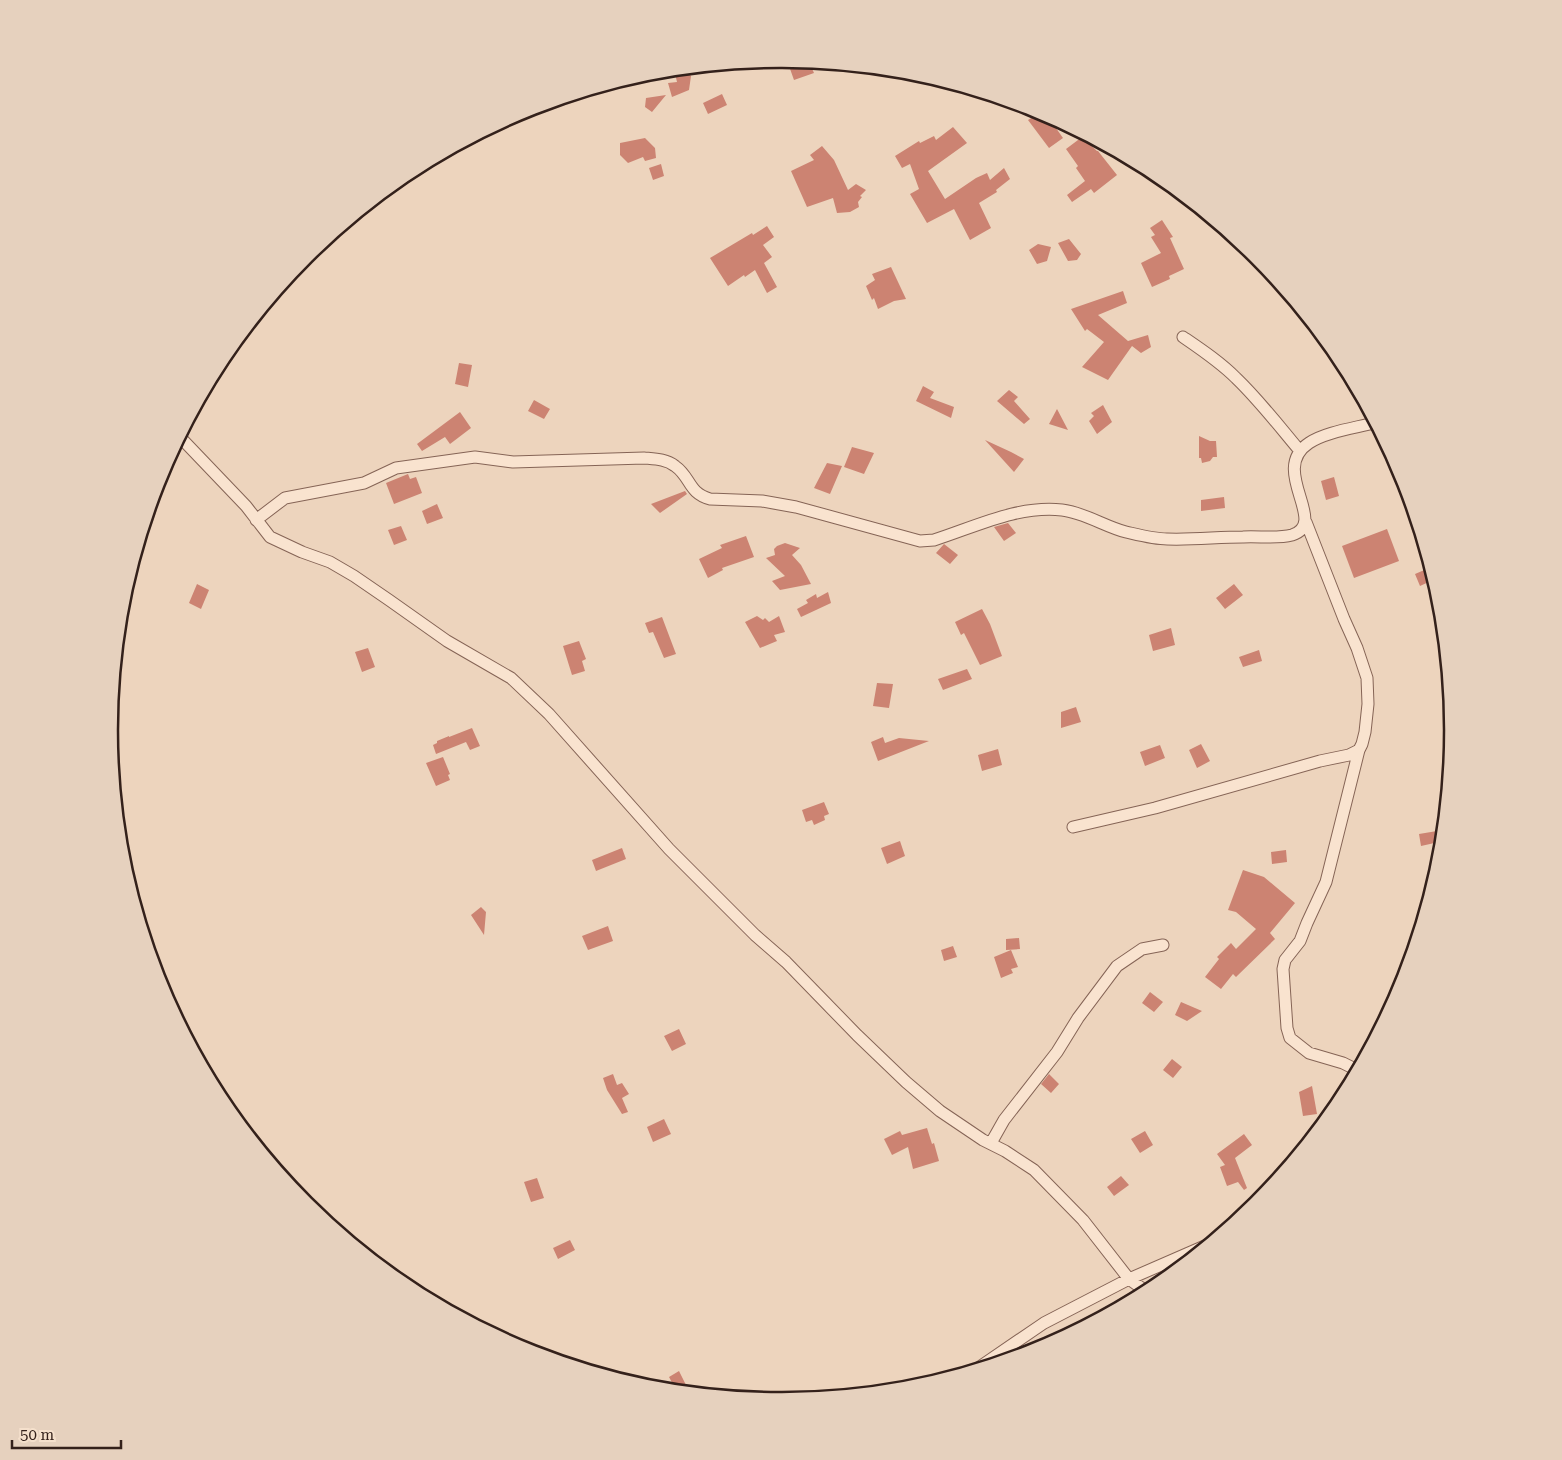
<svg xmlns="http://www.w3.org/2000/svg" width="1562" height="1460" font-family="'Roboto Serif',serif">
  <rect width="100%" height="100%" fill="#edd4bd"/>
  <path fill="#cc8372" d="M803 61 809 62 814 73 794 80 789 66Z
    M693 67 689 74 691 76 689 90 672 97 668 83 677 82 674 69Z
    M722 94 727 105 708 114 703 103Z
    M666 95 652 112 645 107 646 98Z
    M1041 112 1046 114 1063 138 1049 148 1028 120Z
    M953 127 967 143 928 171 945 199 976 178 987 173 990 180 1004 168 1010 179 996 190 997 192 979 203 991 228 970 240 954 209 927 223 910 194 919 189 910 164 902 168 895 156 919 141 920 143 934 136 936 140Z
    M1082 137 1097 151H1098L1117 175 1094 193 1091 189 1072 202 1067 195 1085 181 1076 168 1078 166 1066 149Z
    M645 138 655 148 656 158 645 161 643 157 628 163 620 155V143Z
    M822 146 834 160 848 190 856 184 866 190 860 196 862 197 858 202 859 207 850 212 837 213 833 198 807 207 791 171 814 160 810 155Z
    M661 164 664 176 653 180 649 168Z
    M1162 220 1173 237 1170 238 1184 269 1169 276 1170 279 1152 287 1141 263 1161 253 1151 237 1155 235 1150 228Z
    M767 226 774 237 763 245 772 257 764 263 777 287 767 293 755 270 745 277 744 275 728 286 710 258 752 233 753 235Z
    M1069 239 1081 254 1077 260 1068 261 1058 243Z
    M1038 244 1051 247 1047 261 1037 264 1029 250Z
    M891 267 906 299 894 301 878 309 874 298 872 300 866 286 875 280 872 274Z
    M1123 291 1127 303 1098 315 1128 341 1148 335 1151 347 1141 353 1132 346 1108 380 1082 367 1104 342 1087 329 1085 331 1071 309Z
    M459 363 472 365 468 387 455 384Z
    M923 386 934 392 930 398 954 407 951 418 916 401Z
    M1009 390 1018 397 1014 401 1030 419 1024 424 997 401Z
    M534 400 550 409 544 419 528 411Z
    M1103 405 1112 422 1097 434 1089 421 1094 416 1091 413Z
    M1057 409 1068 430 1049 424Z
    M460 412 471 428 450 444 445 437 422 451 417 444Z
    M1199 436 1210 441H1216L1217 457H1213L1210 461 1202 463 1201 458H1199Z
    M985 440 1011 452 1024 459 1014 472Z
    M852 447 874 453 864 474 844 467Z
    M827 463 842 466 830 494 814 488Z
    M408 474 410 479 416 477 422 493 394 504 386 483Z
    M1334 477 1339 496 1326 500 1321 481Z
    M685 491 687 494 660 513 651 504Z
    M1224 497 1225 508 1201 511V500Z
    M437 504 443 518 427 524 422 511Z
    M1008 523 1016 533 1004 541 994 527Z
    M401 526 407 540 394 545 388 530Z
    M1387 529 1399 561 1354 578 1342 546Z
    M746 536 754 557 722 568 723 570 708 578 699 559 722 548 720 545Z
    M785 543 800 548 792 555 801 565 811 584 780 590 772 581 785 576 766 558 775 555 774 549 777 546Z
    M944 544 958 555 950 564 936 553Z
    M1429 568 1433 580 1420 586 1415 574Z
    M197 584 209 590 201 609 189 603Z
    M1234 584 1243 595 1225 609 1216 598Z
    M828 592 831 603 801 617 797 609 808 603 806 600 816 594 817 598Z
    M982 609 990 624 1002 656 980 665 964 633 961 635 955 622Z
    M757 616 763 620 765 618 769 622 779 616 785 632 774 635 777 641 760 648 745 622Z
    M662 617 676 654 664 658 653 632 649 633 645 623Z
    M1171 628 1175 645 1153 651 1149 635Z
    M579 641 586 659 582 661 585 671 572 675 563 646Z
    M368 648 375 667 362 672 355 652Z
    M1259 650 1262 661 1243 667 1239 657Z
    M967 669 972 679 943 690 938 679Z
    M877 683 893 684 889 708 873 706Z
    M1076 707 1081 722 1061 728V712Z
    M472 728 480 746 470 750 466 742 436 754 433 745 437 743V741L449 736V737Z
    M883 737 885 743 899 738 929 741 878 761 871 742Z
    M1201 744 1210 761 1197 768 1189 750Z
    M1160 745 1165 758 1145 766 1140 752Z
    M998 749 1002 765 982 771 978 755Z
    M443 757 450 774 448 775 450 780 436 786 426 763Z
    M824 802 829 814 824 816 825 820 814 825 812 820 806 822 802 810Z
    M1437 831 1439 842 1421 846 1419 834Z
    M900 841 905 856 887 864 881 848Z
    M622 848 626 859 596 871 592 860Z
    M1286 850 1287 862 1272 864 1271 852Z
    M1243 870 1264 877 1295 903 1270 933 1275 939 1236 977 1233 974 1221 989 1205 977 1219 959 1217 957 1231 943 1236 949 1256 929 1236 912 1228 910Z
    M481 907 486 912 484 935 471 915Z
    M608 926 613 941 588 950 582 936Z
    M1019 938 1020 949 1006 950V939Z
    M953 946 957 957 944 961 941 950Z
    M1011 950 1018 967 1011 969 1013 973 1001 978 994 957Z
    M1150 992 1163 1002 1154 1012 1142 1003Z
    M1181 1002 1202 1011 1187 1021 1175 1015Z
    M679 1029 686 1044 672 1051 664 1036Z
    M1172 1059 1182 1067 1173 1078 1163 1070Z
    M613 1074 617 1085 622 1083 629 1094 622 1098 628 1112 622 1114 607 1090 603 1078Z
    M1049 1074 1059 1084 1051 1093 1041 1084Z
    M1312 1086 1317 1114 1303 1116 1299 1092Z
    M664 1119 671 1134 653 1142 647 1127Z
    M927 1128 932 1144 934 1143 939 1161 913 1169 908 1147 892 1155 884 1139 900 1131 902 1135Z
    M1145 1131 1153 1145 1140 1153 1131 1139Z
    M1244 1134 1252 1145 1235 1158 1247 1188 1244 1190 1238 1182 1227 1186 1220 1167 1225 1165 1217 1154Z
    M1121 1176 1129 1185 1114 1196 1107 1187Z
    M537 1178 544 1198 531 1202 524 1182Z
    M570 1240 575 1250 558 1259 553 1248Z
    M679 1371 686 1385 676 1390 669 1377Z"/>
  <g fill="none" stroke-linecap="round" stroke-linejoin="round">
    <g stroke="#856456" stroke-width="13">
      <path id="street" d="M1183 337C1202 350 1220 362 1236 378 1259 400 1279 426 1300 451
        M180 437 246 506 270 537 302 552 330 562 354 576 389 600 447 641 511 678 549 714 669 849 755 935 786 962 857 1035 906 1082 940 1111 983 1140 1005 1151 1034 1170 1083 1220 1129 1279 1147 1292
        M256 520 285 498 364 483 396 468 475 457 513 462 644 458C655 459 666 459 675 466 691 477 688 493 710 499L762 501 796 507 920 541 934 540C975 527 1018 505 1062 510 1083 512 1106 527 1126 532 1139 535 1154 539 1167 539 1193 540 1218 537 1243 537 1259 536 1277 539 1292 535 1330 523 1268 470 1309 443 1325 432 1355 428 1374 423
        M1073 827 1155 808 1320 761 1349 755 1359 750 1362 744 1365 732 1368 704 1367 678 1357 648 1344 619 1306 522
        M1355 1072 1353 1068 1343 1063 1309 1053 1290 1038 1287 1028 1283 969 1285 960 1300 941 1307 923 1326 882 1359 750
        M991 1143 1004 1120 1057 1052 1078 1018 1117 966 1142 949 1163 945
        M978 1368 1044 1323 1129 1279 1207 1245"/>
    </g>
    <use href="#street" stroke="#f9e3cf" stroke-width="11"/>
  </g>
  <path d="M0 0H1562V1460H0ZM780 68H782A662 662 0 0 1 1444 730V730A662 662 0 0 1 782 1392H780A662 662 0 0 1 118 730V730A662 662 0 0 1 780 68Z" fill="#e6d1be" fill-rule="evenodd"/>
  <path fill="none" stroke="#34211b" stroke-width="2.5" d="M780 68H782A662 662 0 0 1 1444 730V730A662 662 0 0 1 782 1392H780A662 662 0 0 1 118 730V730A662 662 0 0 1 780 68Z"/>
  <path d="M12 1440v8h109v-8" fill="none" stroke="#34211b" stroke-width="2.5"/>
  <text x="20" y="1440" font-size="15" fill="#34211b" stroke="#f5e0cc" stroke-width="4" paint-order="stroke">50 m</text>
</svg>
